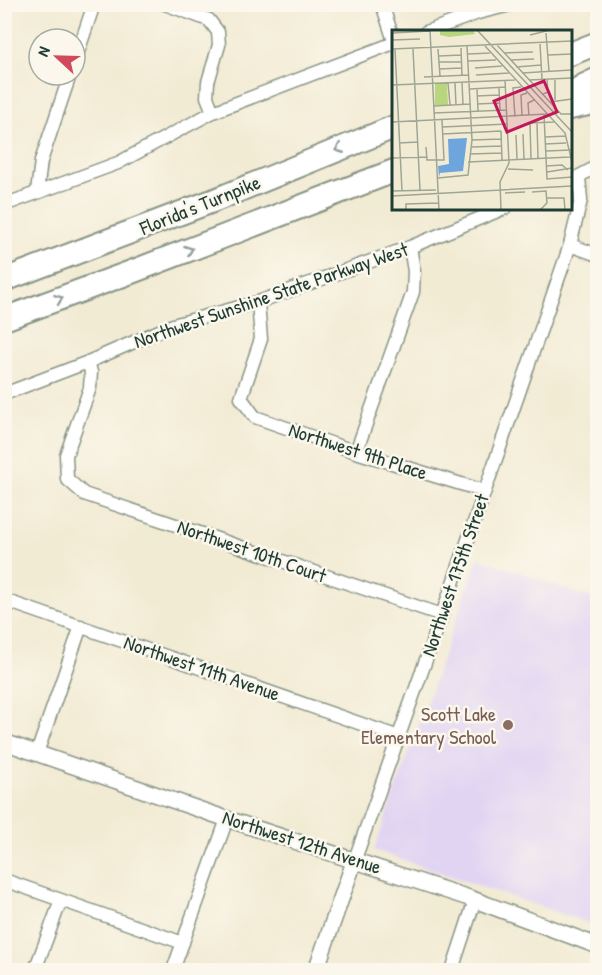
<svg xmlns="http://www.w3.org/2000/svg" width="602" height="975" font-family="'Patrick Hand',sans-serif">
  <rect width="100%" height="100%" fill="#fbf7ec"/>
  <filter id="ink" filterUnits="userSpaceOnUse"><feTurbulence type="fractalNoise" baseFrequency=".0167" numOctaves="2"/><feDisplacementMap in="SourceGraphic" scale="12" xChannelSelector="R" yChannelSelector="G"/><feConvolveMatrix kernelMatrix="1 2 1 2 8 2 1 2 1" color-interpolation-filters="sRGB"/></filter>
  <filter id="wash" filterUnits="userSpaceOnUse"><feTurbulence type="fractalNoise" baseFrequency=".008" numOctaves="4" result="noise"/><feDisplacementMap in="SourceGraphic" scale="24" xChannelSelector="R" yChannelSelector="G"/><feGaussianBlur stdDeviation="1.35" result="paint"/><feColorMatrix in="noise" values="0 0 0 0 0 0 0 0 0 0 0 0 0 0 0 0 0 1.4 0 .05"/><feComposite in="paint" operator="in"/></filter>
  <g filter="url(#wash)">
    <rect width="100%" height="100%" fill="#f2ebd4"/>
    <path fill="#e1d4f3" d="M478 558 597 600V926L374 850Z"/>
  </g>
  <g filter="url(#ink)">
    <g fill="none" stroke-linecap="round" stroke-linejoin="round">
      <g stroke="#889484" stroke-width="15">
        <path id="minor" d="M165 4 209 20 218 32 219 45 208 82 207 97 213 112
          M382 4 394 41
          M426 32 478 13 514 4
          M75 61 94 4
          M570 181 598 166
          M37 192 41 161 70 75
          M4 205 118 163 213 112 394 43
          M570 245 598 255
          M258 302 261 339 241 398 255 417 356 452 484 491
          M88 362 91 372 90 388 66 455 67 479 84 494 442 615
          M4 394 88 362 173 325 258 302 410 247 505 208
          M356 452 413 292 414 271 410 247
          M4 600 399 737
          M37 753 81 626
          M355 859 442 615 570 245 581 200 579 177
          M4 880 183 943
          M35 970 61 900
          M173 970 227 819
          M452 970 475 900"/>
      </g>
      <g stroke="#889484" stroke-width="18">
        <path id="tertiary" d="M4 742 227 819 472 899 598 946
          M316 970 355 859"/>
      </g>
      <g stroke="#889484" stroke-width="26">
        <path id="motorway" d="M570 54 598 43
          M570 94 583 86 598 79
          M570 108 598 102
          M4 280 215 200 394 127
          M4 319 134 271 394 171"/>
      </g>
      <use href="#minor" stroke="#fff" stroke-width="12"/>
      <use href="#tertiary" stroke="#fff" stroke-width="15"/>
      <use href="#motorway" stroke="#fff" stroke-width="22"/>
    </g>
    <defs><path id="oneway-chevron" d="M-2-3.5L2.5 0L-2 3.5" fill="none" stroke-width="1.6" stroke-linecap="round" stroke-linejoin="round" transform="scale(1.5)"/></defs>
    <g stroke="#8f9e9a">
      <use href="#oneway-chevron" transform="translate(339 149) rotate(158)"/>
      <use href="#oneway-chevron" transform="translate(189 250) rotate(-21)"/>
      <use href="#oneway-chevron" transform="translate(59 299) rotate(-20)"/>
    </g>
  </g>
  <circle fill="#8d6e63" stroke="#fbf7ec" stroke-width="2" cx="508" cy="725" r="6"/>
  <g text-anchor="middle" stroke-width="5" stroke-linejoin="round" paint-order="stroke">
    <g font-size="20" fill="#1f3d34" stroke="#fbf7ec">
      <text transform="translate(200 205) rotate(-22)" y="7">Florida's Turnpike</text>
      <text transform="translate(271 295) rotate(-19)" y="7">Northwest Sunshine State Parkway West</text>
      <text transform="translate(358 451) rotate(18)" y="7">Northwest 9th Place</text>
      <text transform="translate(252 551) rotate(19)" y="7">Northwest 10th Court</text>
      <text transform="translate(455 575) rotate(-71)" y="7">Northwest 175th Street</text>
      <text transform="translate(202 668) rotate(19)" y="7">Northwest 11th Avenue</text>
      <text transform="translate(302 842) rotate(18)" y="7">Northwest 12th Avenue</text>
    </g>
    <g font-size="20" fill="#785e54" stroke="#fbf7ec" text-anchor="end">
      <text x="496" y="721">Scott Lake<tspan x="496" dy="23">Elementary School</tspan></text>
    </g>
  </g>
  <g transform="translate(392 30)">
    <rect width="180" height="180" fill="#f2ebd4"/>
    <path d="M48 0H81L83 4 57 7 48 5ZM43 54H55L56 75H43Z" fill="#b8d67d"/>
    <path d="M75 108 71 141 48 143 47 147 46 136 57 134 56 109Z" fill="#6fa5dd"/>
    <path fill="none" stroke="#9ea594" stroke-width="1.5" d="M38 0 47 180M85 0 180 102M0 3 38 1M154 3 157 41M138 5 158 0M0 10 28 9M148 14 150 49M105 15 169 84H180M93 16 173 103 180 132M69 18 70 45M0 19 180 11M3 19 10 161M21 19 28 160M46 19 48 46M112 23 141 22M76 24 98 23M156 25 180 24M47 26 69 25M119 30 142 29M76 31 104 30M47 32H69M124 37 149 35M83 38 110 36M47 39 69 38M130 43 180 40M84 45 117 43M32 47 77 45M163 48V70M137 50 180 48M70 52 71 75M56 53 58 75M63 53 64 75M0 55 123 50M107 58 108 80M78 59 114 57M85 59 86 81M151 64 156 62 155 49M85 66 107 65M158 72 180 69M85 74 107 73M42 76 78 74M42 83 115 80M152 85 155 149 180 147M130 86 129 65 135 63M137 86 136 73 142 70M123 87 121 58 129 57M0 92 155 84M145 93 146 128M50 97 116 94M109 101 110 130M51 104 109 101M131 104 132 129M124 105 125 129M153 107 174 106M80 110 109 109M7 113 26 112M153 114 174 113M34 117 35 130H52L50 90M80 117 109 116M153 121 180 120M78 124 110 123M0 128 35 127M139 129 138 93 162 92M76 132 178 127M154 136 170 135 176 140M116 139 141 140M155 142 180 138M46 148 76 145 80 110 75 16M0 161 44 160M140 162 154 161 155 173 148 180M113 163 133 162M0 166 180 156M155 168H172L173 180M14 180V174L47 173M109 180 108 152 117 133 113 50"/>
    <path fill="#c2185b" fill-opacity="0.15" stroke="#c2185b" stroke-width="3" d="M152 51 165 82 115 102 102 71Z"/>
    <rect width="180" height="180" fill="none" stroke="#1f3d34" stroke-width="3"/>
  </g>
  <rect width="602" height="975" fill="none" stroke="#fbf7ec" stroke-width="24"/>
  <g transform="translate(57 57) rotate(292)"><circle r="28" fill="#fbf7ec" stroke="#a3ada2" stroke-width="1.5"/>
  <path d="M0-4.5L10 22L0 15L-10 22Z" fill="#d1495b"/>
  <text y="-9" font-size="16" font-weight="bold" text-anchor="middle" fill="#1f3d34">N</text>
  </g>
</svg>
